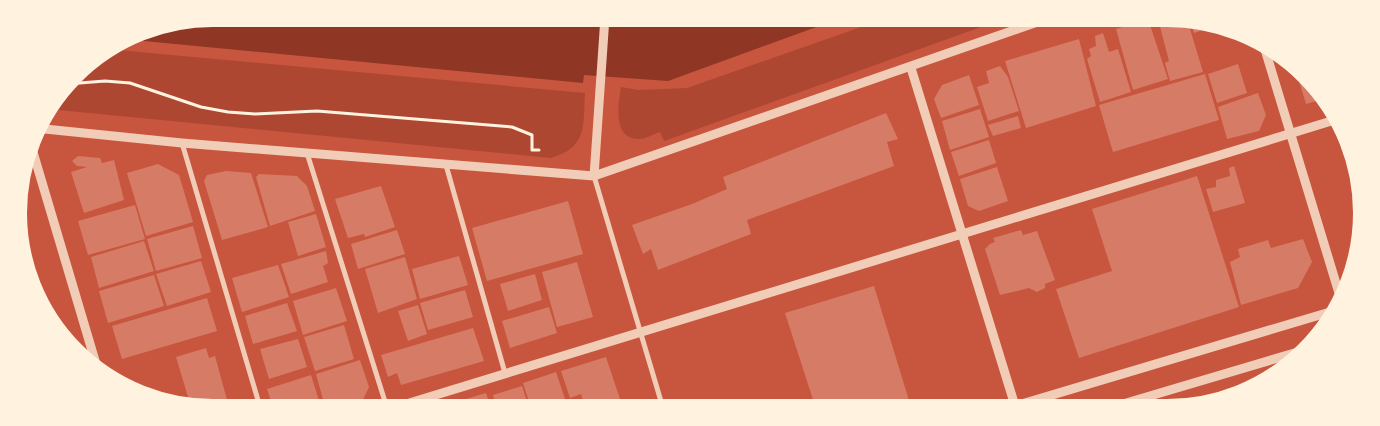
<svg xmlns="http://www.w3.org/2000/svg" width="1380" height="426" font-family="Karla,sans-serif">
  <rect width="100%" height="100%" fill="#c8553d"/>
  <path fill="#ae4732" d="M887 18H1006L664 141 660 132C654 134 647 138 641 139 612 141 618 105 621 87L638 90 687 88Z
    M107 49 585 93C583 125 588 147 551 158L48 109 82 64Z"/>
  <path fill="#8f3625" d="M213 15 844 17 668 81 584 75 583 83 123 39 137 30Z"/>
  <path fill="#d67c66" d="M1148 19 1168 79 1133 90 1116 29Z
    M1158 19H1187L1203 72 1170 81 1165 63 1169 61Z
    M1189 19H1206L1220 25 1194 33Z
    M1103 33 1109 52 1118 49 1131 92 1100 102 1087 59 1091 56 1089 49 1096 46 1095 36Z
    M1079 39 1096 106 1026 128 1005 61Z
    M1238 64 1247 93 1217 103 1208 74Z
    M1294 65 1331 102 1325 104 1323 99 1306 104Z
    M1000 66 1008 77 1019 111 988 121 977 87 989 83 986 71Z
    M1205 74 1219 120 1113 152 1099 105Z
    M969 75 979 105 941 118 934 99 942 85Z
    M1258 93 1266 115 1259 131 1227 139 1218 107Z
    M980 109 989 137 950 150 942 121Z
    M886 113 898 139 887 142 894 166 747 220 751 234 658 270 651 249 643 254 632 225 692 204 727 189 723 177Z
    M1018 116 1021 128 993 136 988 125Z
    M989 140 996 163 959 176 951 152Z
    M78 156 100 158 102 163 114 160 124 200 84 213 71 172 87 167 77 166 72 161Z
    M158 164 179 175 193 222 146 236 127 173Z
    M1234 166 1245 203 1213 212 1206 189 1216 187V180L1230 176 1229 168Z
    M997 167 1008 201 979 211 968 206 960 179Z
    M226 171 251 173 268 227 222 240 204 181 207 175Z
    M259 174 297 176 307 186 315 211 270 226 256 177Z
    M1197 176 1239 307 1079 358 1056 289 1112 271 1092 209Z
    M381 186 395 227 365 237 364 234 348 238 335 199Z
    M568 201 583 254 487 281 472 228Z
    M135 205 145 239 88 255 78 221Z
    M316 214 326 247 298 256 288 222Z
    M193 226 202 258 156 271 147 239Z
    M397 230 405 254 358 269 351 244Z
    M1021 230 1023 235 1037 231 1055 280 1045 284V288L1037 292 1029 288 1000 295 985 249 990 244 995 242 993 238Z
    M21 236 41 301 39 302 22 264Z
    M1303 239 1312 262 1298 288 1241 305 1230 262 1240 257 1238 249 1268 240 1271 248Z
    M144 241 154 271 99 288 91 257Z
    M326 251 328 263 323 266 328 282 291 294 281 264Z
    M459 256 468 285 420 299 412 269Z
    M405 257 417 299 378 313 365 269Z
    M201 261 211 292 167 306 156 274Z
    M577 262 593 317 557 327 542 272Z
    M278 265 289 297 242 312 232 278Z
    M535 274 542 300 508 311 500 284Z
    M154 275 164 306 108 323 99 291Z
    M874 286 911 407 816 409 785 313Z
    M336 288 347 321 303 335 293 301Z
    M465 290 473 317 428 330 420 303Z
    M207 298 217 331 122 359 112 326Z
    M287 303 297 331 253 344 245 316Z
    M418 305 427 334 408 341 398 311Z
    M549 307 557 333 510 348 502 321Z
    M344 325 354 359 315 371 304 337Z
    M473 328 484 361 401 385 397 373 388 377 381 355Z
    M298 339 307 367 269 379 260 349Z
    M206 348 209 358 215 356 229 407H191L176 357Z
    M606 357 623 408H585L581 394 570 398 561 371Z
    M360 360 369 387 362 402 342 407H325L316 374Z
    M556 372 568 408H531L523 383Z
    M311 375 321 407H273L267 389Z
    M522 386 529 408H496L493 395Z
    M486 393 491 408H455L453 403Z"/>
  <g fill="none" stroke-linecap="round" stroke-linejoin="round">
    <path stroke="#fff3e0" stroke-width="3" d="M67 84 105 81 130 83 201 107 228 112 255 114 317 111 512 127 532 135V150H539"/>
    <path stroke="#f1ccb7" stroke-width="5" d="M182 143 260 407
      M307 153 387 408
      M446 165 505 373
      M594 176 663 408"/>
    <path stroke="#f1ccb7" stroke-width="9" d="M1263 43 1342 303
      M911 68 1016 409
      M35 128 182 143 594 176 1049 18
      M30 142 99 374
      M594 176 605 17
      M393 408 1338 119
      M1005 409 1340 309
      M1106 409 1308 349"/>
  </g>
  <path d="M0 0H1380V426H0ZM213 24H1167A189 189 0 0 1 1356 213V213A189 189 0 0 1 1167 402H213A189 189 0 0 1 24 213V213A189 189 0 0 1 213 24Z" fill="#fff3e0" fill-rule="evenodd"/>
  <path fill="none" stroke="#fff3e0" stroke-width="6" d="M213 24H1167A189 189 0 0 1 1356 213V213A189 189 0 0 1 1167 402H213A189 189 0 0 1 24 213V213A189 189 0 0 1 213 24Z"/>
</svg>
